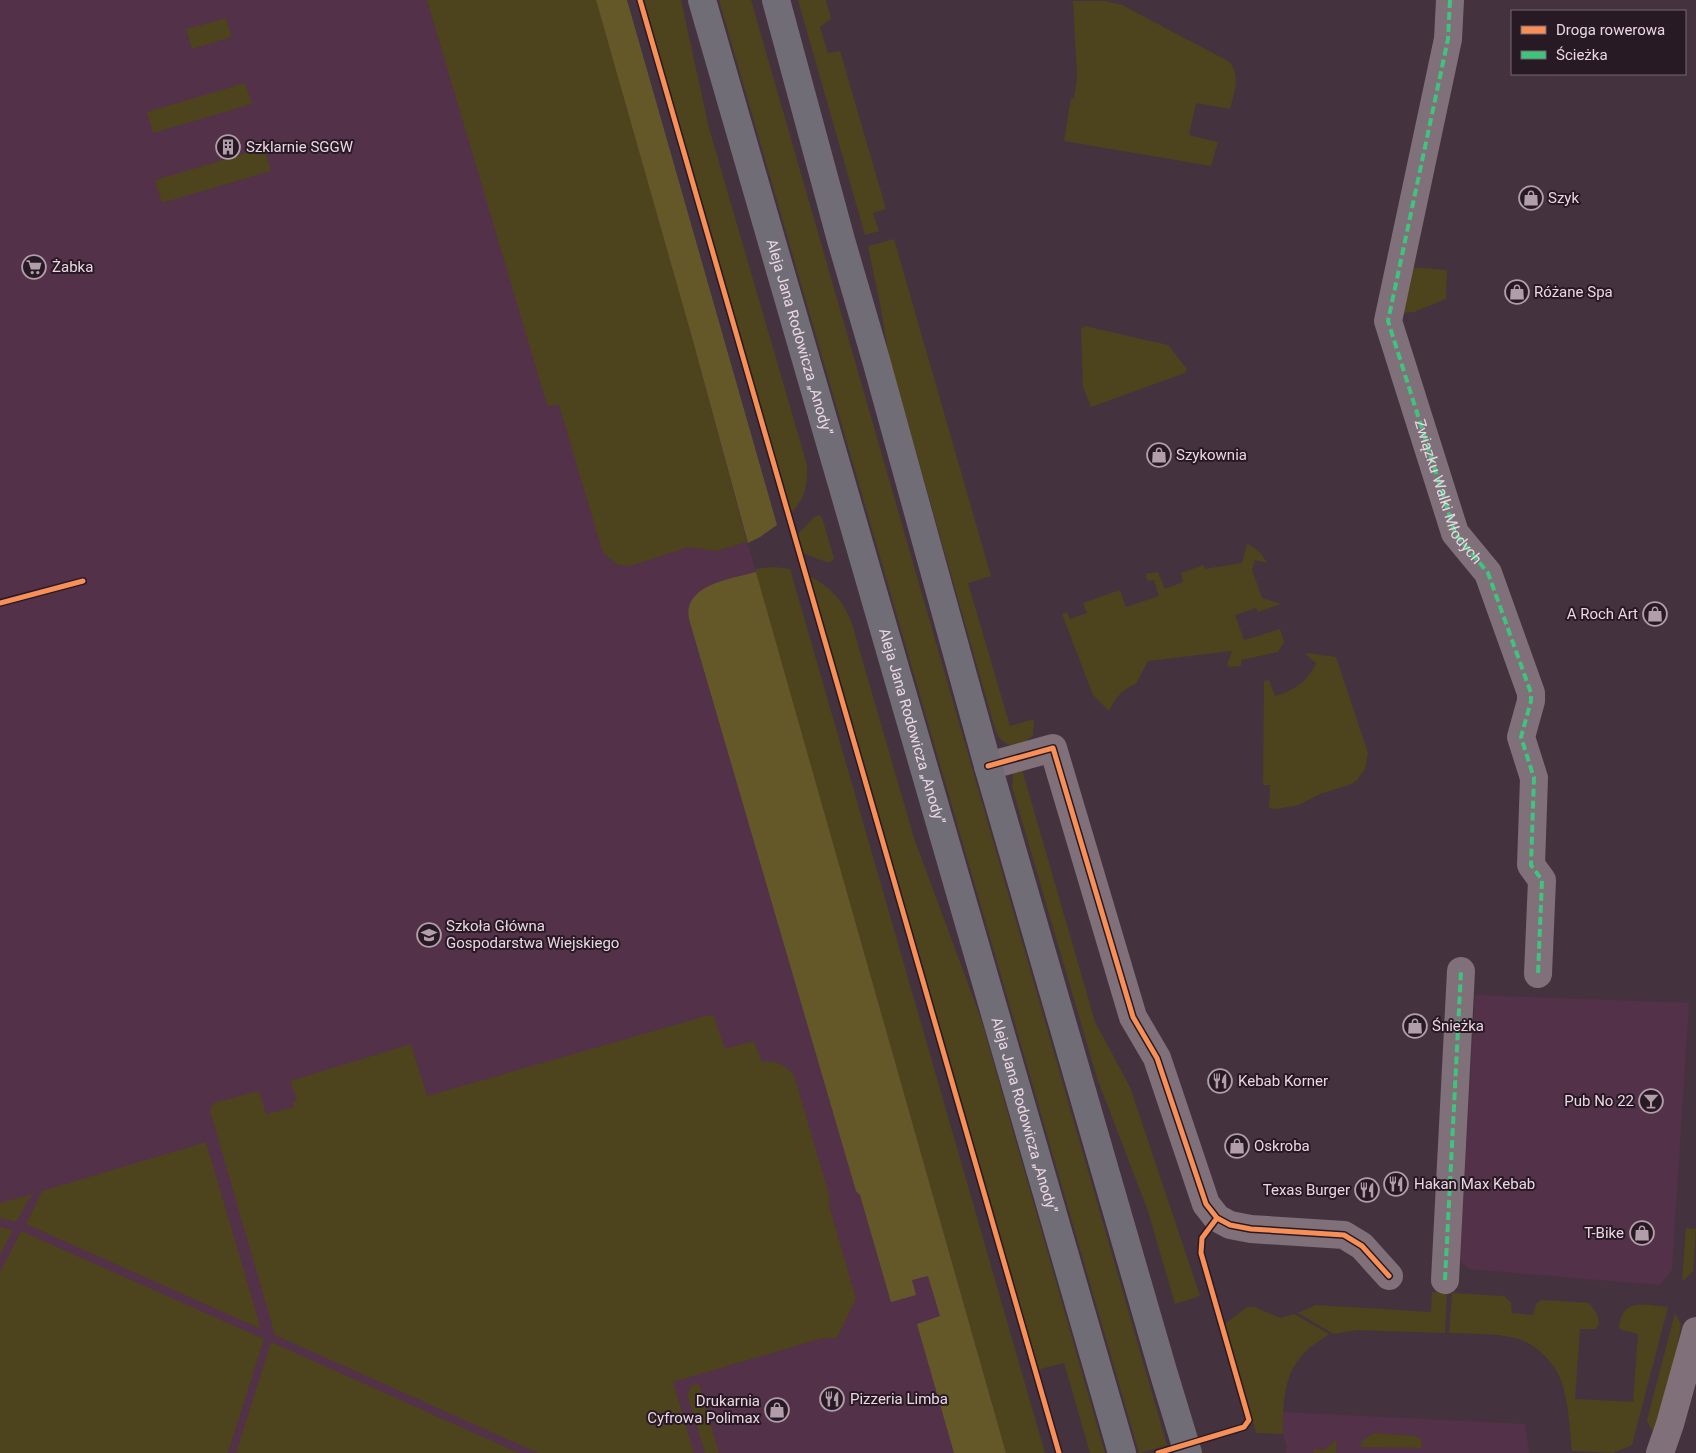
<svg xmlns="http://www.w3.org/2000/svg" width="1696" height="1453" font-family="Roboto,sans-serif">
  <rect width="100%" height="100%" fill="#44333f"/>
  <path fill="#533149" d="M0 0H596L693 341 755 569 1006 1453H0Z
    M1475 995 1689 1003 1672 1270 1659 1285 1469 1269 1461 1262 1460 1257Z
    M1283 1412 1525 1424 1529 1453H1286L1287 1447 1283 1434Z"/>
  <path fill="#4d431c" d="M427 0H596L693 341 747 542 716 551 689 547 630 566 618 565 603 553 559 405 548 406 541 385Z
    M642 0H681L709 128 807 465C807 488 806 498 789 515Z
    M719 0H751L1167 1445 1141 1453H1139Z
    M798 0H826L831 19 820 27 828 53 840 51 886 209 873 213 879 231 865 235Z
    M1073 1H1105L1122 5 1228 61C1242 74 1234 93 1230 109L1196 103 1189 135 1218 142 1211 166 1064 141 1071 98H1074L1077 78Z
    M226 18 232 37 192 49 186 29Z
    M245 83 252 104 153 133 147 112Z
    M264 148 271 171 162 203 155 180Z
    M894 239 991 576 968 583 1010 726 1034 719 1033 735C1021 748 1005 750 996 732L889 357 881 309 868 246Z
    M1411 267 1447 270 1446 299 1414 312 1401 313Z
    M1085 326 1168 345 1187 369 1185 373 1091 407 1083 387 1081 329Z
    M819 515 822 518 834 558 831 562H826L800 552 797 535 814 517Z
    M1247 544C1257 548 1262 554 1267 563L1255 560 1252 570 1262 598 1281 604 1258 612 1256 608 1235 615 1244 640 1280 629 1284 642 1278 652 1241 660V666L1230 667 1227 664 1232 651 1148 661 1136 684C1122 689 1116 698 1109 711L1093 695 1062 614 1067 612 1070 619 1087 613 1083 603 1120 590 1126 607 1159 596 1154 580 1148 581 1145 574 1158 572 1165 589 1183 582 1181 573 1203 565 1205 569 1242 563Z
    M773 567 790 569 1045 1453H1006L755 569Z
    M807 575C829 585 844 601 852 624L914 838 981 1019 1105 1453H1090L1064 1363 1037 1370Z
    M1307 653 1336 657 1368 753 1365 769 1357 780 1352 784 1320 794 1299 805 1277 809 1269 808 1270 785H1263L1264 681 1269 680 1275 696C1293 691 1309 681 1316 663L1306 655Z
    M1021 766 1095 1022 1130 1087 1200 1296 1175 1304 1148 1211 1097 1078 1012 787 1013 774Z
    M713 1014 725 1049 754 1041 762 1062C777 1060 784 1064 794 1075L830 1198 829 1205 856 1299 837 1338H823L673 1382 694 1453H538L275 1335 210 1111 213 1103 259 1091 266 1114 294 1107 293 1102 297 1101 290 1081 411 1044 427 1096Z
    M206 1142 261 1329 26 1224 42 1191Z
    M32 1194 16 1222 0 1218V1203Z
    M0 1227 13 1230 0 1255Z
    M1686 1228 1696 1229 1693 1272 1682 1281Z
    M21 1231 264 1339 228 1453H0V1272Z
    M1432 1292 1447 1293 1445 1333 1357 1330 1334 1334 1298 1313 1316 1305 1431 1312Z
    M1452 1293 1504 1296 1511 1302 1512 1313 1533 1315 1536 1304 1541 1300 1589 1303 1597 1314 1599 1324 1596 1329H1580L1575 1399 1633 1402 1638 1334 1622 1330 1619 1328C1622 1297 1645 1305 1668 1307L1632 1445 1613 1453 1572 1451C1570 1430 1568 1396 1560 1378 1553 1361 1534 1342 1515 1338 1494 1333 1471 1334 1449 1333Z
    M1247 1307H1255L1280 1318 1294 1314 1329 1334C1323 1339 1315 1343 1309 1348 1283 1371 1283 1402 1283 1434L1256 1433 1225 1324Z
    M1675 1313 1681 1324 1680 1331 1673 1372 1655 1432 1650 1427 1647 1420Z
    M271 1342 519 1453H236Z
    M699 1384 719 1453H705L687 1394 692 1385Z
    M1374 1433 1416 1436C1421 1439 1423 1442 1422 1448L1360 1447 1362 1441Z
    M1335 1440 1337 1444 1336 1453H1314V1449L1325 1450Z"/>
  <path fill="#645829" d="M596 0H627L777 525 760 537 748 543 693 341Z
    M756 572 1006 1453H954L917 1324 940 1316 928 1276 912 1280 916 1295 891 1302 860 1195 856 1191 689 619C683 584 732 579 756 572Z"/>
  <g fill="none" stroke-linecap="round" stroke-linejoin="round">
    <g stroke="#7f707a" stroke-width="28">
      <path id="s1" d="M1450 0 1448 39 1388 321 1455 533 1488 573 1531 693V701L1521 737 1534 778 1531 865 1542 880 1538 974"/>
      <path d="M988 766 1053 748 1133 1017 1157 1058 1206 1204 1217 1218 1230 1225 1251 1229 1344 1235 1362 1246 1389 1276"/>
      <path d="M1445 1280 1461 971"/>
      <path d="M1660 1453 1670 1424 1696 1331"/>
    </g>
    <g stroke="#716d76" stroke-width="28">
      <path id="s2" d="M702 0 1122 1453"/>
      <path d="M776 0 841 240 876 360 988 766 1163 1371 1188 1453"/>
    </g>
    <path stroke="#40c37c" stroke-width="4" stroke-dasharray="8 4" stroke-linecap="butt" d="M1450 0 1448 39 1388 321 1455 533 1488 573 1531 693V701L1521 737 1534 778 1531 865 1542 880 1538 974
      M1445 1280 1461 971"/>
    <g stroke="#281a24" stroke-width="8">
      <path id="cycleway" d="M640 0 1059 1453
        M0 603 83 581
        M988 766 1053 748 1133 1017 1157 1058 1206 1204 1217 1218 1230 1225 1251 1229 1344 1235 1362 1246 1389 1276
        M1158 1453 1244 1427 1249 1420 1201 1253 1202 1238 1217 1218"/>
    </g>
    <use href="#cycleway" stroke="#f78f57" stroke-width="5"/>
  </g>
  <defs>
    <g id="building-ring" transform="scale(1.25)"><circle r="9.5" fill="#281a24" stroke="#b19eaa" stroke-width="1.5"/><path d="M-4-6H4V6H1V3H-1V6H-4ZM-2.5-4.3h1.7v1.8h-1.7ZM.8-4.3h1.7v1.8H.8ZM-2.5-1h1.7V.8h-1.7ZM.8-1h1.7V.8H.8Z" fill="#b19eaa"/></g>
    <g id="shop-ring" transform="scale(1.25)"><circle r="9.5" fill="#281a24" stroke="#b19eaa" stroke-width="1.5"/><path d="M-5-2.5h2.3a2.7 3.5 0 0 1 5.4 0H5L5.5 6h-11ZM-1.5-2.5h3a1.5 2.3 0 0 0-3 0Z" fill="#b19eaa"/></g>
    <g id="supermarket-ring" transform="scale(1.25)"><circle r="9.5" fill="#281a24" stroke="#b19eaa" stroke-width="1.5"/><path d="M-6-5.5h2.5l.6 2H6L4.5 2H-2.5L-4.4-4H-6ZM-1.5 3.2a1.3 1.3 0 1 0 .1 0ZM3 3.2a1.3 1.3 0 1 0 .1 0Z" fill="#b19eaa"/></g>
    <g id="university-ring" transform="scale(1.25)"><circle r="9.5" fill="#281a24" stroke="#b19eaa" stroke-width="1.5"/><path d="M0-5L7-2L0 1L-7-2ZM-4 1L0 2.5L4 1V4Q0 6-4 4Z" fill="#b19eaa"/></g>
    <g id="restaurant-ring" transform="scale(1.25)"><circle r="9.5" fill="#281a24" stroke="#b19eaa" stroke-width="1.5"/><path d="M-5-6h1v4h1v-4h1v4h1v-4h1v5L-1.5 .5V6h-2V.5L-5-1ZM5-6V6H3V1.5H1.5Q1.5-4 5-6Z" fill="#b19eaa"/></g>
    <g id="bar-ring" transform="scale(1.25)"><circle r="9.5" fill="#281a24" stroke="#b19eaa" stroke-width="1.5"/><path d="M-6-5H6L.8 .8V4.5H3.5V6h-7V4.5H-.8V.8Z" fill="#b19eaa"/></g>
  </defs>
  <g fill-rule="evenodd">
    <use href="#building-ring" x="228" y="147"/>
    <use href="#shop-ring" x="1531" y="198"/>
    <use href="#supermarket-ring" x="34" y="267"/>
    <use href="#shop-ring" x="1517" y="292"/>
    <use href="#shop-ring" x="1159" y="455"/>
    <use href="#shop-ring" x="1655" y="614"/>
    <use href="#university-ring" x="429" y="935"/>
    <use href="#shop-ring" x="1415" y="1026"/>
    <use href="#restaurant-ring" x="1220" y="1081"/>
    <use href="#bar-ring" x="1651" y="1101"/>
    <use href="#shop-ring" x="1237" y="1146"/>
    <use href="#restaurant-ring" x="1396" y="1184"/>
    <use href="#restaurant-ring" x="1367" y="1190"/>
    <use href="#shop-ring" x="1642" y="1233"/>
    <use href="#restaurant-ring" x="832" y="1399"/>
    <use href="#shop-ring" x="777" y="1410"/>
  </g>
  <g text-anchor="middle" stroke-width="4" stroke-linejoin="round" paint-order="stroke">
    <g font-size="15" fill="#ebd7e4" stroke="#281a24" text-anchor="start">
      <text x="246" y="152">Szklarnie SGGW</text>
      <text x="1548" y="203">Szyk</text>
      <text x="52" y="272">Żabka</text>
      <text x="1534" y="297">Różane Spa</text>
      <text x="1176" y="460">Szykownia</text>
      <text x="1638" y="619" text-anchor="end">A Roch Art</text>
      <text x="446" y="931">Szkoła Główna<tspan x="446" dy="17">Gospodarstwa Wiejskiego</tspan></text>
      <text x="1432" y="1031">Śnieżka</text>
      <text x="1238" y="1086">Kebab Korner</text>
      <text x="1634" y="1106" text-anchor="end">Pub No 22</text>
      <text x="1254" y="1151">Oskroba</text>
      <text x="1414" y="1189">Hakan Max Kebab</text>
      <text x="1350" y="1195" text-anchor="end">Texas Burger</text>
      <text x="1624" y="1238" text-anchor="end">T-Bike</text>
      <text x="850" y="1404">Pizzeria Limba</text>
      <text x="760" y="1406" text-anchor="end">Drukarnia<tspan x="760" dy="17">Cyfrowa Polimax</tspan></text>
    </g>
    <g font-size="15" fill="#ebd7e4" stroke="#281a24">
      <text dy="5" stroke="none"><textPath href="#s2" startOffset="351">Aleja Jana Rodowicza „Anody”</textPath></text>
      <text dy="5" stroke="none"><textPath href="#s1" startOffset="509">Związku Walki Młodych</textPath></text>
      <text dy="5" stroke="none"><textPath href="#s2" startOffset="756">Aleja Jana Rodowicza „Anody”</textPath></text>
      <text dy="5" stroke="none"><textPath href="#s2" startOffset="1161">Aleja Jana Rodowicza „Anody”</textPath></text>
    </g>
  </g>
  <rect x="1511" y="10" width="175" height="65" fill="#281a24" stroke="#766671"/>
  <rect x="1521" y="26" width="25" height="8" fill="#f78f57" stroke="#766671"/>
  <text x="1556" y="35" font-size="15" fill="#ebd7e4">Droga rowerowa</text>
  <rect x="1521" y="51" width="25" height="8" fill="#40c37c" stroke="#766671"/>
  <text x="1556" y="60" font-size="15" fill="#ebd7e4">Ścieżka</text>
</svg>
